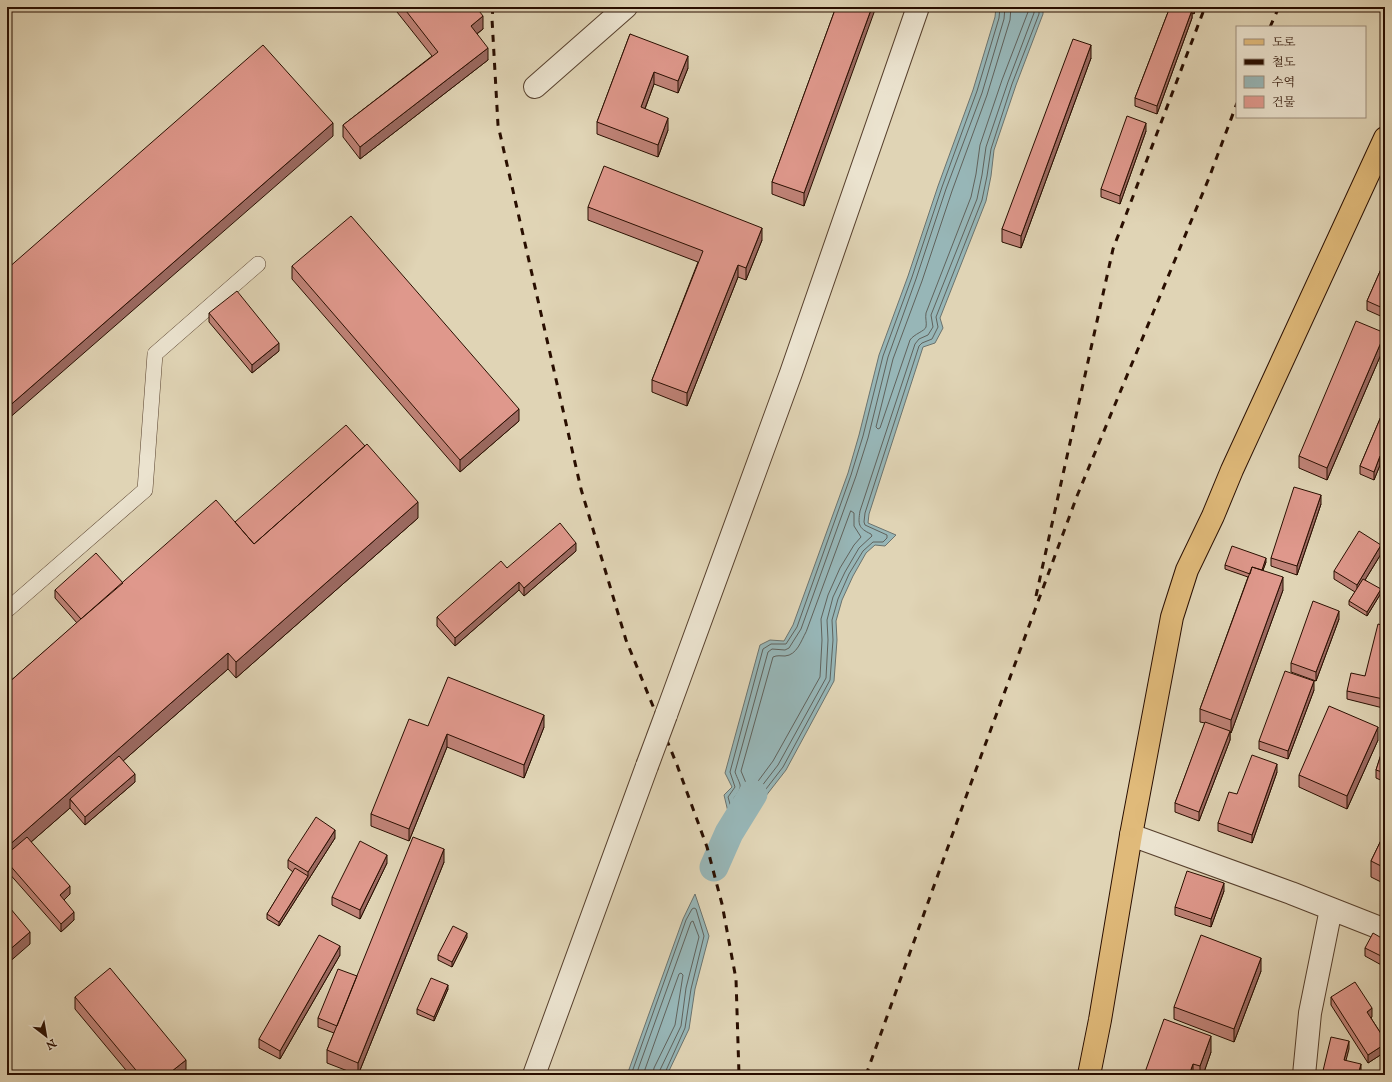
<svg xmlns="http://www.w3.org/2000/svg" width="1392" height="1082" font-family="'IM FELL English','Noto Serif KR',serif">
  <rect width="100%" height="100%" fill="#e0d4b5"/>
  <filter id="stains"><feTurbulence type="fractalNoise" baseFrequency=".005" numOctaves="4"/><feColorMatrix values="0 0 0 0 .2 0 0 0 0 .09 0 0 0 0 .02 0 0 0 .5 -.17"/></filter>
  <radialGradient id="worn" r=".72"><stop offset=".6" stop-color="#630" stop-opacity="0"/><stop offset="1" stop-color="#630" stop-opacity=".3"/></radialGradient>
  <path fill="#97b6b7" stroke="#6b736e" d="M996 7H1043V14L1016 85 994 150 991 176 986 201 940 318 943 328 935 343 923 347 869 514 868 523 896 535 885 546 875 545 866 553 853 576 842 600 836 621 837 640 834 681 786 770 734 837 724 795 732 787 725 773 760 645 770 640 784 641 793 625 848 473 859 435 879 355 908 276 938 186 973 90 995 17Z
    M695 894 709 936 695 989 689 1029 667 1075H627L683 919Z"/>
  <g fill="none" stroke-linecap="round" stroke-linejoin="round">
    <path stroke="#60625c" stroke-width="1" d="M1000 7 999 18 977 91 942 187 912 277 883 356 863 436 851 475 797 627 786 644H771L763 649 730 772 735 787 728 797 736 825 739 824 783 767 830 680 833 640 832 620 838 599 849 574 863 551 873 542H883L887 538V535L865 525 864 522 865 513 919 346 922 343 932 339 938 327 936 317 982 200 987 176 991 149 1012 84 1039 14V7
      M1005 7 1004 19 982 93 946 189 916 279 888 357 868 438 856 476 801 629 789 648 785 650 772 649 768 652 735 772C740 786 744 785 734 798L739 814 741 813 778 765 826 678 828 640 827 620 833 597 845 572 859 548 872 536 871 534C858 528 858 524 860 511L915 344 919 339 928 335 933 327 931 315 977 199 982 175 986 147 1008 82 1034 13V7
      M1011 7 1010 20 987 95 952 191 922 281 893 359 876 427 878 429 880 428 910 340C914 334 925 331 926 327 927 323 925 318 926 313L971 197 976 174 980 145 1002 80 1028 12V7
      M851 511 854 513V526L861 537 854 545 840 568 828 595 821 619 822 640 820 677 773 761 750 792 747 793 746 783 741 771 773 657C777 655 781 656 785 656 797 655 801 641 806 632Z
      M631 1075 686 920 692 909 694 908 696 909 704 936 691 989 685 1028 664 1075
      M636 1075 691 922 693 921 699 937 686 988 681 1026 660 1070 659 1075
      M643 1075 679 974 681 973 683 975 675 1025 654 1068 653 1075"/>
    <path stroke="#97b6b7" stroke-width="29" d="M714 867 729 833 753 794"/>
    <g stroke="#57402d" stroke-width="16">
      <path id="lane" d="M7 610 145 490 155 354 258 264"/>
    </g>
    <g stroke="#57402d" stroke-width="24">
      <path id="street" d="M535 87 626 7
        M666 715 791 373 918 7
        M1131 835 1291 893 1385 930
        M534 1075 647 766
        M1304 1075 1310 1013 1331 909"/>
    </g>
    <g stroke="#290e00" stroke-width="24">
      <path id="primary" d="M1089 1075 1100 1020 1131 835 1172 617 1187 570 1213 516 1232 470 1385 138"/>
    </g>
    <use href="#lane" stroke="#ebe3cf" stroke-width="15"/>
    <use href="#street" stroke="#ebe3cf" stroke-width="22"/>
    <use href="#primary" stroke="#e0ba7a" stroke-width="22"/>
    <path stroke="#290e00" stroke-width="3" stroke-dasharray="7 7" stroke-linecap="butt" d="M493 7 492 19 498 125 581 489 626 640 677 765 707 847 722 904 736 979 739 1075
      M1270 27 1279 7
      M1036 596 1113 249 1205 7
      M866 1075 967 794 1077 496 1209 178 1237 103"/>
    <g stroke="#57402d" stroke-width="24" stroke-linecap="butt">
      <path id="street-bridge" d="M647 766 666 715"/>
    </g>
    <use href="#street-bridge" stroke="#ebe3cf" stroke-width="22"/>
  </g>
  <path fill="#c08378" stroke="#290e00" d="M393 7H476L483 29 477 34 488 60 360 159 343 137V125L432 56Z
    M836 7 804 206 772 194V182Z
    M1170 7H1196L1194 14 1192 13V18L1157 114 1135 106V98Z
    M630 34 688 68 678 93 654 84 645 109 668 130 658 157 597 134V122Z
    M1091 58 1021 248 1002 242V229Z
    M1146 131 1120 204 1101 197V189Z
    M588 207 762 240 746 280 738 277 687 406 652 392V380L698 262 588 220Z
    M1385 260V318L1367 310V301Z
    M292 266 519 421 460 472 292 279Z
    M209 313 279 351 252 373 209 322Z
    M1385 345 1327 480 1299 468V456Z
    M1385 407V467L1380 465 1374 480 1360 474V466Z
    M1321 504 1297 575 1271 566V558Z
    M418 518 236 678 228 669 123 761 135 782 85 825 70 808 31 842 70 894 64 900 74 920 61 932 7 871V684L77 623 55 598V590L123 583 235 522Z
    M576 551 524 596 519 590 455 646 437 626V617L507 568Z
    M1381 554 1365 580 1381 593 1367 616 1349 605V601L1355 592 1334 579V571Z
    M1266 562 1263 570 1283 590 1231 733 1230 732V740L1199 821 1175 812V803L1205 723 1200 722V709L1248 577 1225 569V565Z
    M1339 619 1316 681 1291 672V663Z
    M1385 626 1383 708 1347 699V691L1365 676Z
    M1314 690 1288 759 1259 749V741Z
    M428 726 544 727 524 778 447 747 409 841 371 826V814Z
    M1378 740 1347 809 1299 787V775Z
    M1385 742V782L1376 778V770Z
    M1277 772 1252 843 1218 831V823L1237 794Z
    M1385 832V884L1371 877V861Z
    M335 838 279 926 267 919V914L293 872 288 868V860Z
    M444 862 358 1075 327 1063V1050L334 1033 318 1027V1018L357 976Z
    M387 863 360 919 332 905V897Z
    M1224 891 1211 927 1175 915V907Z
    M467 937 452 967 438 960V955Z
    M1385 940V967L1365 956V948Z
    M340 955 280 1059 259 1048V1039Z
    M1261 971 1234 1042 1174 1019V1007Z
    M448 989 434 1021 417 1014V1009Z
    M75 997 186 1072 182 1075H130L75 1009Z
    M1331 997 1372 1017 1371 1018 1385 1040V1052L1368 1063 1331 1005Z
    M1211 1052 1203 1075H1144Z"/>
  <path fill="#9c6a62" stroke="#290e00" d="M872 7H876L804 206V193Z
    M1194 7H1196L1194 14Z
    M1192 10V18L1157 114V106Z
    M483 16V29L471 38V26Z
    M1091 45V58L1021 248V236Z
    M488 48V60L360 159V147Z
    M688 56V68L678 93V81Z
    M654 72V84L641 119V107Z
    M668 118V130L658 157V145Z
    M333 123V136L7 420V408Z
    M1146 123V131L1120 204V196Z
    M762 228V240L746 280V268Z
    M738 265V277L687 406V393Z
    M1385 333V345L1327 480V468Z
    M279 343V351L252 373V365Z
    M519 409V421L460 472V460Z
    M1380 456V465L1374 480V472Z
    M1321 495V504L1297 575V566Z
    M418 502V518L236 678V662Z
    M576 543V551L524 596V588Z
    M1381 545V554L1357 593V585Z
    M1266 558V562L1259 581V577Z
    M1283 577V590L1231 733V720Z
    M519 582V590L455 646V638Z
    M1381 589V593L1367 616V612Z
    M1339 611V619L1316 681V672Z
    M228 653V669L74 804 70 799V808L7 863V847Z
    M1314 681V690L1288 759V751Z
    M1385 690V699L1383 708V699Z
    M544 715V727L524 778V765Z
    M1378 727V740L1347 809V796Z
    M1230 731V740L1199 821V812Z
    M447 734V747L409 841V829Z
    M1277 764V772L1252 843V835Z
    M135 774V782L85 825V817Z
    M335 830V838L279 926V922L308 876V872Z
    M444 849V862L358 1075V1063Z
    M387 855V863L360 919V910Z
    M1224 883V891L1211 927V919Z
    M70 886V894L60 904V895Z
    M74 912V920L61 932V924Z
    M30 932V944L7 964V952Z
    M467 933V937L452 967V962Z
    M340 946V955L280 1059V1051Z
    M1261 958V971L1234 1042V1029Z
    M448 985V989L434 1021V1017Z
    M1372 1008V1017L1367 1021V1012Z
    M1211 1036V1052L1203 1075H1200V1066Z
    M1349 1041V1049L1344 1068V1060Z
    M1385 1044V1052L1368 1063V1055Z
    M186 1060V1072L182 1075H167Z
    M1193 1064V1075H1189Z
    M1361 1064V1072L1360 1075H1358Z"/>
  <path fill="#df988c" stroke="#290e00" d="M403 7H476L483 16 471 26 488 48 360 147 343 125 438 52Z
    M836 7H872L804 193 772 182Z
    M1170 7H1185L1192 10 1157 106 1135 98Z
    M630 34 688 56 678 81 654 72 641 107 668 118 658 145 597 122Z
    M1073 39 1091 45 1021 236 1002 229Z
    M263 45 333 123 7 408V269Z
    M1127 116 1146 123 1120 196 1101 189Z
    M604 166 762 228 746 268 738 265 687 393 652 380 703 251 588 207Z
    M351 216 519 409 460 460 292 266Z
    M1385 260V309L1367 301Z
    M237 291 279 343 252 365 209 313Z
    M1356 321 1385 333 1327 468 1299 456Z
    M1385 407V458L1380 456 1374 472 1360 466Z
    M346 425 365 446 254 544 235 522Z
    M367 444 418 502 236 662 228 653 7 847V684L216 500 254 544Z
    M1294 487 1321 495 1297 566 1271 558Z
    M560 523 576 543 524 588 519 582 455 638 437 617 501 561 507 568Z
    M1359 531 1381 545 1357 585 1334 571Z
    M1232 546 1266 558 1262 570 1252 567 1250 574 1225 565Z
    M96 553 123 583 81 619 55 590Z
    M1252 567 1283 577 1231 720 1200 709Z
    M1363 579 1381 589 1367 612 1349 601Z
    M1313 601 1339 611 1316 672 1291 663Z
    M1378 624 1385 626V690L1383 699 1347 691 1351 673 1365 676Z
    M1285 671 1314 681 1288 751 1259 741Z
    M448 677 544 715 524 765 447 734 409 829 371 814 409 719 428 726Z
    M1329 706 1378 727 1347 796 1299 775Z
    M1205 722 1230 731 1199 812 1175 803Z
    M1385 742V773L1376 770Z
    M1252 755 1277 764 1252 835 1218 823 1229 792 1237 794Z
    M119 756 135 774 85 817 70 799Z
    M316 817 335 830 308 872 288 860Z
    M1385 832V868L1371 861Z
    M27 837 70 886 60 895 74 912 61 924 7 862V854Z
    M413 837 444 849 358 1063 327 1050Z
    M360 841 387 855 360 910 332 897Z
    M295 868 308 876 279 922 267 914Z
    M1187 871 1224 883 1211 919 1175 907Z
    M10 908 30 932 7 952V910Z
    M453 926 467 933 452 962 438 955Z
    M1373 933 1385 940V958L1365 948Z
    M319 935 340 946 280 1051 259 1039Z
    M1201 935 1261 958 1234 1029 1174 1007Z
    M110 968 186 1060 167 1075H140L75 997Z
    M338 969 357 976 337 1026 318 1018Z
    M431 978 448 985 434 1017 417 1009Z
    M1355 982 1372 1008 1367 1012 1385 1040V1044L1368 1055 1331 997Z
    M1164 1019 1211 1036 1200 1066 1193 1064 1189 1075H1144Z
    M1331 1037 1349 1041 1344 1060 1361 1064 1358 1075H1322Z
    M258 1071 269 1075H256Z"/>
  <rect width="1392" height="1082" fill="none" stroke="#e0d4b5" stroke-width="24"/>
  <rect x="8" y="8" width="1376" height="1066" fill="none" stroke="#290e00" stroke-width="2"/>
  <rect x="12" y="12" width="1368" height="1058" fill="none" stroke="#290e00"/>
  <rect x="1236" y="26" width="130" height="92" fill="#ebe3cf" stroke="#9d8e7c"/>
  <rect x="1244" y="39" width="20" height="6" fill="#e0ba7a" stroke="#9d8e7c"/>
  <text x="1272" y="46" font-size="12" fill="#290e00">도로</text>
  <rect x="1244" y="59" width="20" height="6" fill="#290e00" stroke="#9d8e7c"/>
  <text x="1272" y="66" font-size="12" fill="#290e00">철도</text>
  <rect x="1244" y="76" width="20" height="12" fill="#97b6b7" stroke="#9d8e7c"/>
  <text x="1272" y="86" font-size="12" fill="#290e00">수역</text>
  <rect x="1244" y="96" width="20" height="12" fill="#df988c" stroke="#9d8e7c"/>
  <text x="1272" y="106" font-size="12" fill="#290e00">건물</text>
  <g transform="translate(46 1036) rotate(149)" stroke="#ebe3cf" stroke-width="3" paint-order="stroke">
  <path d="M0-3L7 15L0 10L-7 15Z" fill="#290e00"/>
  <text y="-6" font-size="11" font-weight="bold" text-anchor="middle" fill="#290e00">N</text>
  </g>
  <rect width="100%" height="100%" filter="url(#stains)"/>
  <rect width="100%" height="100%" fill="url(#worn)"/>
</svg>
